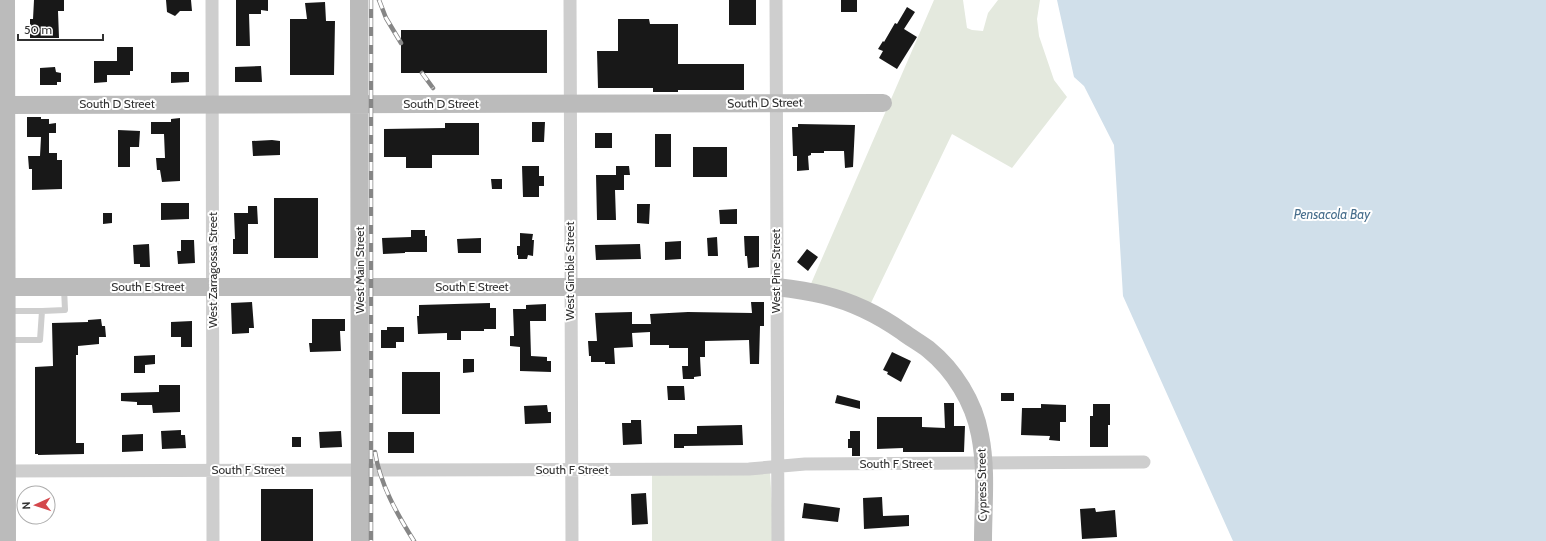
<svg xmlns="http://www.w3.org/2000/svg" width="1546" height="541" font-family="Cabin,sans-serif">
  <rect width="100%" height="100%" fill="#fff"/>
  <path fill="#e4e9de" d="M934 0H963L967 28 972 30 983 31 988 13 998 0H1040L1037 19 1039 36 1054 80 1067 97 1012 168 952 134 870 305 810 286Z
    M770 473 773 520 772 541H652V475Z"/>
  <path fill="#d0dfea" d="M1057 0H1546V541H1233L1123 296 1114 145 1084 86 1074 77Z"/>
  <path fill="#181818" d="M34 0H64V11H58L59 38H30V19H33Z
    M166 0H191L192 11H180L175 16 167 12Z
    M236 0H268V11L261 10V14H249L250 46H236Z
    M729 0H756V25H729Z
    M841 0H857V12H841Z
    M325 2 326 21H335L334 75H290V19H307L305 3Z
    M907 7 915 12 904 29 917 37 897 69 879 58 883 51 878 49 883 41 884 42 895 23 897 24Z
    M618 19H649L650 24H678V64H744V90H678V92H653V88H598L597 51H618Z
    M401 30H547V73H401Z
    M117 47H133V71H130V75H107V82L94 83V61H117Z
    M261 66 262 82H235V67Z
    M55 67 56 72 61 73V82H57V85H40V68Z
    M171 72H189V82L171 83Z
    M27 117H41V124V119H49V124L56 123V133H49V153H57V160H62V189L32 190V169H29L28 156H40L41 137H27Z
    M180 118V181L162 182 160 170H157L156 158H165L164 134H151V122H171V119Z
    M532 122H545L544 142H532Z
    M445 123H479V155H432V168H406V157H384V129L445 128Z
    M798 124 855 125 853 167 845 168 844 151H824V153H811V155L808 156 809 170 797 171V156H793L792 127H798Z
    M118 130 140 131 139 147H130V167H118Z
    M595 133H612V148H595Z
    M655 134H671V167H655Z
    M272 140 280 141V155L253 156 252 141Z
    M693 147H727V177H693Z
    M522 166H539V176H544V186H539V197H523Z
    M616 166H629L630 175H624V190H615L616 220H597L596 175H616Z
    M491 179H502V189H492Z
    M274 198H318V258H274Z
    M161 203H189V219L161 220Z
    M637 204H650L649 224 637 223Z
    M248 206H257L258 224H248V254H233V239H235L234 213H248Z
    M737 209V224H720L719 210Z
    M103 213H112V223L103 224Z
    M411 230H425V236H427V252H405V253L383 254 382 238 411 237Z
    M520 233 533 234 532 240H534L533 256 528 255 527 259H518V255H517V246H520Z
    M744 236H759V267L748 268 747 256H745Z
    M717 237 718 256H708L707 238Z
    M481 238V253H458L457 239Z
    M181 240H194L195 263 178 264 177 251H181Z
    M681 241V259L665 260V242Z
    M149 244 150 267H140V264H134L133 245Z
    M640 244 641 259 596 260 595 245Z
    M807 249 818 257 808 271 797 262Z
    M252 302 254 328H249V333L232 334 231 303Z
    M751 302H764V326H760L759 364H750L749 340 705 341V357H700L701 376 694 377V379H683L682 366H688V348H669V345H650V332L632 333 633 347 614 348 615 364H605V362H591V356H589L588 341H597L595 313 632 312V324H651L650 314 688 312 752 313Z
    M490 303V308H496V329H484V331H461V340H447V333L418 334 417 316H419V305Z
    M546 304V321H530L531 356 547 357V361H551V372L520 371V347L510 346V336H514L513 309H526V305Z
    M101 319 102 326H105L106 337H99V344L78 346V355H76V443H84V454L38 455V454H35V367L53 366 52 323 88 322V320Z
    M312 319H345V331H340L341 351 310 352 309 343H312Z
    M192 321V347H181V337H171V322Z
    M387 327H404V342H396V348H381V330H387Z
    M892 352 911 361 901 382 887 374 888 372 883 370Z
    M155 355V364L145 365V373H134V356Z
    M463 359H474V372L463 373Z
    M402 372H440V414H402Z
    M159 385H180V412L153 413 152 405H137V402L121 401V393L159 392Z
    M667 386H684L685 400H668Z
    M1001 393H1014V401H1001Z
    M837 395 860 401V409L835 403Z
    M944 403H954V426H965L964 452H903V448L877 449V417H922V427L945 428Z
    M1041 404 1066 405V422H1060V441L1049 440 1050 436 1021 435 1022 408H1041Z
    M1093 404H1110V425H1108V447H1090V416H1093Z
    M547 405 548 412H551V423L525 424 524 406Z
    M631 420H641L642 444 623 445 622 423H631Z
    M742 425 743 445 684 446V448H674V434H697V426Z
    M181 430V435H185L186 448 162 449 161 431Z
    M341 431 342 447 320 448 319 432Z
    M850 431H860V456H852V448H848V439H850Z
    M388 432H414V453H388Z
    M143 434V451L122 452V435Z
    M292 437H301V447H292Z
    M261 489H313V541H261Z
    M646 493 648 524 632 525 631 494Z
    M882 497 883 516 909 515V526L864 529 863 498Z
    M804 503 840 508 838 522 802 518Z
    M1095 508 1096 512 1115 510 1117 537 1082 539 1080 509Z"/>
  <g fill="none" stroke-linecap="round" stroke-linejoin="round">
    <path stroke="#cecece" stroke-width="6" d="M8 311H42
      M8 340H40L42 311 65 310 64 288"/>
    <path stroke="#cecece" stroke-width="13" d="M212 0 213 541
      M570 0 572 541
      M776 0 778 541
      M0 471 749 469 805 464 1144 462"/>
    <path stroke="#bbb" stroke-width="18" d="M6 0 7 541
      M359 0 360 541
      M0 105 883 103
      M0 287H776C793 289 808 291 824 295 853 302 879 315 903 332 911 338 920 343 928 349 954 370 974 402 980 435 987 470 983 506 983 541"/>
    <g stroke="#868686" stroke-width="4.5">
      <path id="rail" d="M371 0V541
        M379 0 386 18 401 43
        M422 73 433 88
        M375 452C380 484 397 514 414 541"/>
    </g>
    <use href="#rail" stroke="#fff" stroke-width="3" stroke-dasharray="9" stroke-linecap="butt"/>
  </g>
  <g text-anchor="middle" stroke-width="4" stroke-linejoin="round" paint-order="stroke">
    <g font-size="12" fill="#313131" stroke="#fff">
      <text transform="translate(765 103) rotate(-1)" y="4">South D Street</text>
      <text x="117" y="108">South D Street</text>
      <text x="441" y="108">South D Street</text>
      <text transform="translate(213 270) rotate(-90)" y="4">West Zarragossa Street</text>
      <text transform="translate(360 270) rotate(-90)" y="4">West Main Street</text>
      <text transform="translate(570 271) rotate(-90)" y="4">West Gimble Street</text>
      <text transform="translate(776 271) rotate(-90)" y="4">West Pine Street</text>
      <text x="148" y="291">South E Street</text>
      <text x="472" y="291">South E Street</text>
      <text x="896" y="468">South F Street</text>
      <text x="248" y="474">South F Street</text>
      <text x="572" y="474">South F Street</text>
      <text transform="translate(982 485) rotate(-91)" y="4">Cypress Street</text>
    </g>
    <g font-size="13" font-style="italic" fill="#476e8c" stroke="#fff">
      <text x="1332" y="219">Pensacola Bay</text>
    </g>
  </g>
  <g transform="translate(36 505) rotate(267)"><circle r="19" fill="#ffffff" stroke="#adadad"/>
  <path d="M0-3L7 15L0 10L-7 15Z" fill="#d4484c"/>
  <text y="-6" font-size="11" font-weight="bold" text-anchor="middle" fill="#313131">N</text>
  </g>
  <path d="M18 34v6h85v-6" fill="none" stroke="#313131" stroke-width="2"/>
  <text x="24" y="34" font-size="12" fill="#313131" stroke="#ffffff" stroke-width="3" paint-order="stroke">50 m</text>
</svg>
